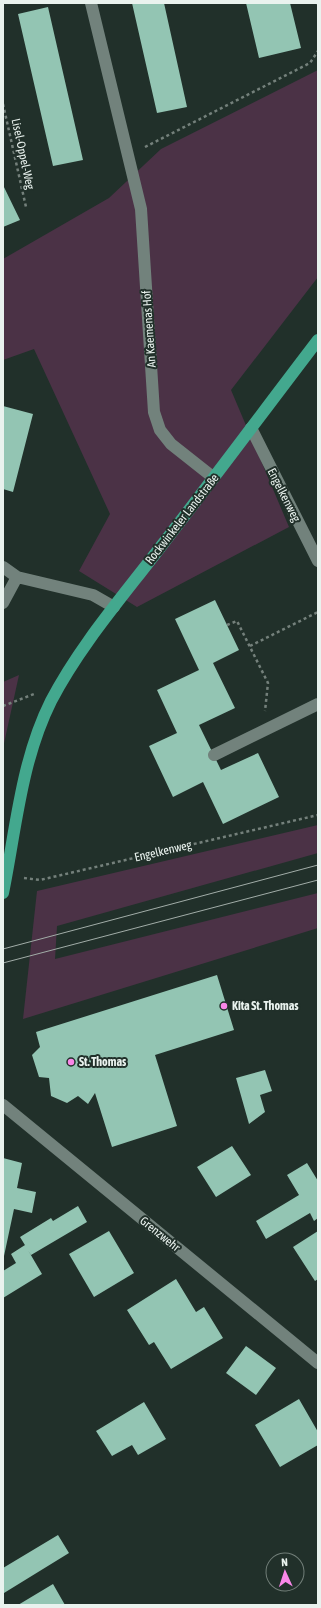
<svg xmlns="http://www.w3.org/2000/svg" width="321" height="1608" font-family="'Asap Condensed',sans-serif">
  <rect width="100%" height="100%" fill="#21302a"/>
  <path fill="#4b3246" d="M318 70V277L231 390 289 527 137 607 79 571 110 514 34 349 3 360V259L109 198 161 149Z
    M19 675 3 748V682Z
    M318 825V853L57 926 55 959 318 893V928L23 1019 37 891Z"/>
  <path fill="#93c5b3" d="M132 3H164L187 107 157 113Z
    M246 3H290L301 48 259 58Z
    M48 7 83 160 53 166 18 14Z
    M3 185 20 220 3 227Z
    M3 406 33 414 13 492 3 489Z
    M215 600 239 650 213 663 235 708 199 725 221 770 258 753 279 797 223 824 203 782 173 797 149 746 177 733 157 690 199 670 175 619Z
    M217 975 234 1030 155 1055 177 1126 112 1147 95 1093 88 1104 78 1096 67 1103 51 1096 49 1078 39 1077 32 1055 40 1047 36 1032Z
    M265 1070 272 1091 260 1095 265 1112 249 1124 236 1078Z
    M232 1146 251 1175 216 1197 197 1167Z
    M3 1158 22 1163 17 1188 36 1192 32 1213 14 1209 4 1256Z
    M307 1163 318 1181V1218L314 1221 310 1213 266 1239 256 1221 299 1195 287 1175Z
    M78 1206 87 1222 31 1255 20 1237 51 1218 53 1221Z
    M109 1231 134 1273 94 1297 69 1254Z
    M318 1231V1279L315 1281 293 1247Z
    M25 1245 42 1274 3 1298V1271L16 1263 11 1254Z
    M176 1279 196 1312 204 1307 223 1338 171 1369 154 1342 149 1345 127 1310Z
    M246 1346 276 1368 256 1395 226 1373Z
    M299 1399 318 1432V1445L280 1467 255 1425Z
    M144 1402 166 1439 138 1455 132 1445 112 1456 96 1431Z
    M58 1535 69 1553 4 1593 3 1568Z
    M53 1584 65 1605H18Z"/>
  <g fill="none" stroke-linecap="round" stroke-linejoin="round">
    <path stroke="#74807b" stroke-width="2.5" stroke-dasharray="3 3" stroke-linecap="butt" d="M318 3V5
      M3 104 26 207
      M145 147 310 63 318 51
      M227 625 237 621 268 683 265 711
      M250 646 318 612
      M3 706 34 694
      M24 878 40 880 318 815"/>
    <path stroke="#72827c" stroke-width="12" d="M91 3 141 209 154 412 160 430 171 444 214 478
      M251 428 318 561
      M3 567 17 577 93 595 114 607
      M3 603 17 577
      M214 755 318 704
      M3 1105 318 1363"/>
    <path stroke="#43a88e" stroke-width="12" d="M3 893C16 829 21 761 51 701 80 645 124 595 162 545 215 477 266 408 318 340"/>
    <path stroke="#a2ada8" stroke-width="1" d="M3 949 318 865
      M3 963 318 880"/>
  </g>
  <g fill="#f987e8" stroke="#21302a" stroke-width="1.5">
    <circle cx="224" cy="1006" r="4"/>
    <circle cx="71" cy="1062" r="4"/>
  </g>
  <g text-anchor="middle" stroke-width="4" stroke-linejoin="round" paint-order="stroke">
    <g font-size="12" fill="#e9f2ee" stroke="#21302a">
      <text transform="translate(23 154) rotate(78)" y="4">Lisel-Oppel-Weg</text>
      <text transform="translate(149 329) rotate(-94)" y="4">An Kaemenas Hof</text>
      <text transform="translate(284 495) rotate(63)" y="4">Engelkenweg</text>
      <text transform="translate(182 519) rotate(-52)" y="4">Rockwinkeler Landstraße</text>
      <text transform="translate(163 851) rotate(-13)" y="4">Engelkenweg</text>
      <text transform="translate(160 1234) rotate(39)" y="4">Grenzwehr</text>
    </g>
    <g font-size="12" font-weight="bold" fill="#e9f2ee" stroke="#21302a" text-anchor="start">
      <text x="232" y="1010">Kita St. Thomas</text>
      <text x="79" y="1066">St. Thomas</text>
    </g>
  </g>
  <rect width="321" height="1608" fill="none" stroke="#e9f2ee" stroke-width="8"/>
  <g transform="translate(285 1572) rotate(357)"><circle r="19" fill="#21302a" stroke="#717e78"/>
  <path d="M0-3L7 15L0 10L-7 15Z" fill="#f987e8"/>
  <text y="-6" font-size="11" font-weight="bold" text-anchor="middle" fill="#e9f2ee">N</text>
  </g>
</svg>
